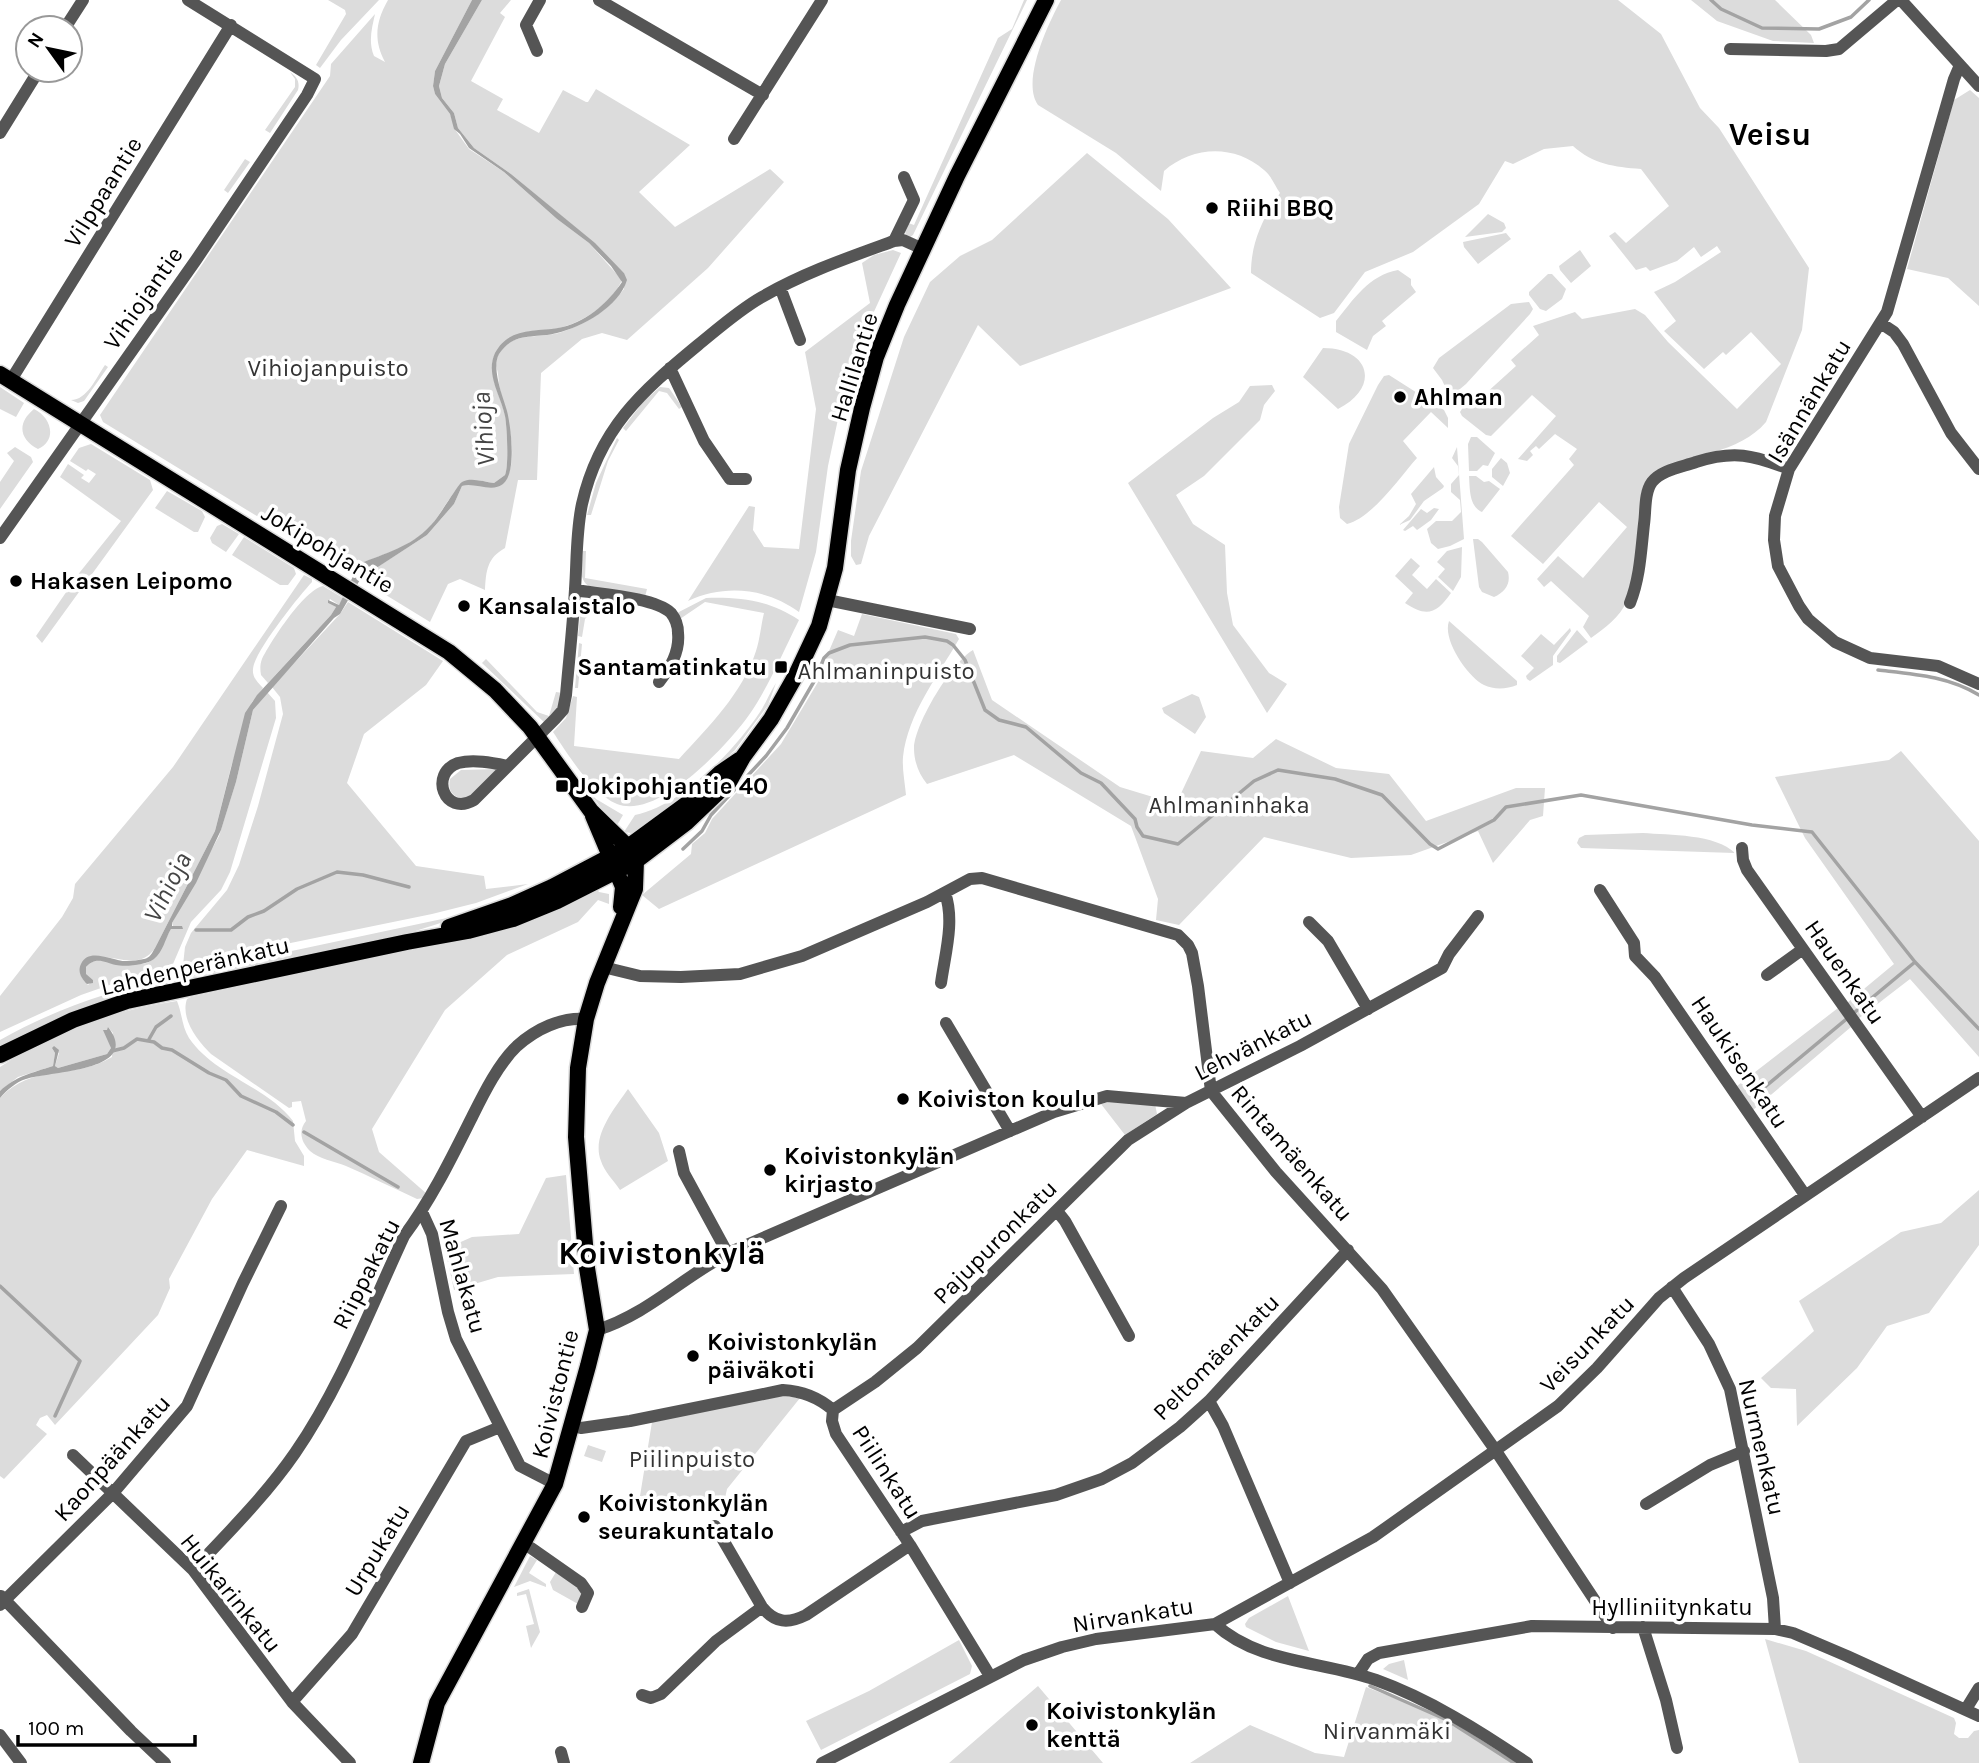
<svg xmlns="http://www.w3.org/2000/svg" width="1979" height="1763" font-family="Karla,sans-serif">
  <rect width="100%" height="100%" fill="#fff"/>
  <path fill="#dcdcdc" d="M328 0H379L341 40 320 68 316 65 346 14 345 10Z
    M388 0H472L435 71 433 86 435 94 450 114 456 131 469 149 504 172 557 219 589 243 622 280C611 304 584 322 559 328 537 333 528 326 508 343 505 346 499 349 496 353 484 369 502 399 505 415 507 427 509 465 505 475L494 483C485 482 474 478 466 482 454 486 440 517 428 529 408 548 384 554 359 564L362 577 427 535 454 504 462 486 468 484 500 486C524 465 506 415 500 389 498 381 499 374 496 366 498 329 539 340 562 332 587 323 608 311 624 289V273L588 238 511 174 474 148 458 128 454 113 442 98 439 86 445 64 482 0H511L500 13 505 17 471 81 503 99 497 110 539 133 563 90 586 102H588L596 89 690 145 639 192 675 227 770 169 784 182 708 268 627 340 602 333 582 339 541 373 537 480H518L505 548C487 558 486 571 485 590L460 579 448 584 430 622 103 422 100 415 330 76 331 64 375 14C372 28 368 41 374 56L385 62C373 40 376 21 388 0Z
    M1024 0H1027L913 235 910 237H907L905 232 903 234 908 223 914 225 998 38 1012 29Z
    M1061 0H1618L1661 34 1700 108 1719 128 1809 268 1802 330 1766 422C1739 454 1690 454 1654 472L1627 601C1619 618 1606 627 1591 638L1583 627 1589 616 1551 581 1544 587 1537 579 1558 556 1583 578 1627 527 1599 502 1543 564 1511 536 1574 465 1569 459 1577 449 1555 434 1539 449 1536 446 1530 451 1533 455 1527 461 1518 459 1556 416 1532 395 1491 436 1486 435 1462 416 1460 412 1469 398 1474 404 1516 366 1511 360 1539 335 1533 326 1575 312 1582 319 1635 309 1645 315 1668 342 1737 409 1781 364 1751 332 1726 355 1723 352 1704 369 1664 331 1676 321 1654 292 1675 282 1721 252 1717 246 1701 257 1694 247 1677 261 1650 271 1646 267 1636 270 1609 236 1615 232 1626 243 1669 206 1641 169C1614 167 1593 164 1573 146L1544 149 1513 164 1505 161 1479 204 1413 252 1365 272 1334 313 1320 318 1251 273C1251 242 1263 218 1280 193 1275 186 1271 175 1264 170 1234 144 1193 146 1164 171L1161 191 1116 153 1038 105C1021 81 1048 24 1061 0Z
    M1691 0H1775L1811 35 1814 43 1773 41 1717 21Z
    M290 72C297 77 300 82 298 90L270 133 265 130 295 87V79Z
    M1970 90 1979 98V306L1948 278 1907 269 1954 100Z
    M1087 153 1168 219 1231 288 1020 366 978 325 869 536 861 564 856 565 851 556V541L861 471 904 337 930 282 960 256 992 240Z
    M245 159 250 162 228 193 224 190Z
    M1488 214 1504 223 1506 228 1502 232 1465 237Z
    M1506 233 1511 239 1478 264 1464 247 1463 242Z
    M893 250 901 253 866 329 844 391 828 466 816 552 799 612C766 588 725 584 688 601L749 506 755 507 753 530 764 547 799 549 816 409 805 352 870 303 862 263 874 255Z
    M1580 250 1591 266 1571 283 1560 270 1559 266Z
    M1398 270 1411 279V285L1416 292 1382 321 1386 326 1373 336 1367 350 1336 332V321C1353 300 1369 275 1398 270Z
    M1548 274H1552L1566 289 1562 299 1546 311 1540 309 1529 295V292Z
    M1529 302 1533 309 1530 314 1466 384 1454 394 1447 391 1442 380 1433 368 1439 358 1511 304Z
    M1323 348C1370 348 1381 387 1338 409L1303 377Z
    M105 365 108 367 84 401 78 403 71 400C87 400 96 378 105 365Z
    M1389 375 1444 410 1448 418V428L1431 412 1403 441 1417 458C1400 477 1372 518 1347 524L1340 518 1339 507 1349 444 1378 385 1384 376Z
    M1272 385 1275 391 1264 405 1260 420 1204 476 1176 495 1193 524 1225 545 1227 593 1233 625 1269 673 1287 684 1267 713 1128 483 1213 418 1239 402 1250 386Z
    M0 387 24 403 16 417 0 409Z
    M660 387 669 388 682 407 679 409 667 393 659 391 626 431 623 428 643 402Z
    M34 409C51 417 58 440 38 449 19 439 17 423 34 409Z
    M1471 437H1477L1495 453 1488 466 1483 465 1477 471H1469L1468 444Z
    M617 438 619 440 608 461 591 515H587L596 483Z
    M91 444 150 480 153 490 42 643 36 636 80 572 121 521 60 477 68 464 84 475 81 478 89 483 96 474 88 469 86 471 70 461 79 448Z
    M15 447 31 457 33 462 0 509V482L14 461 7 453Z
    M1457 447 1464 539 1450 546 1438 549 1431 543 1427 529 1436 521H1452L1461 512 1460 500 1451 492V484L1459 475 1458 466 1452 458Z
    M1501 458 1507 463 1510 473 1503 486 1492 477V469Z
    M1434 467 1436 477 1444 486 1443 488 1424 501 1410 520 1399 525 1409 516 1416 504 1411 494Z
    M1469 476H1476L1484 482 1489 481 1500 489 1482 512C1469 506 1470 490 1469 476Z
    M167 491 202 511 205 517 198 532H194L155 508Z
    M1434 508 1439 509 1431 520 1420 528 1417 530 1413 526 1405 531 1403 530 1421 509 1427 513Z
    M222 524 239 534 226 552 212 543 210 538 217 526Z
    M244 537 294 568 296 574 288 585H280L232 555Z
    M1473 539H1478L1482 542 1508 572C1511 584 1505 592 1494 597L1482 592 1479 587Z
    M1462 547 1461 577 1453 591 1438 577 1445 569 1437 562 1447 551Z
    M583 551H586L585 578 647 589 645 597 590 587C577 579 582 565 583 551Z
    M1411 558 1420 566 1412 575 1427 589 1436 579 1451 593C1437 613 1427 618 1405 603L1413 593 1395 576Z
    M304 575 312 579V582C299 596 254 652 253 669 252 677 258 683 263 688L252 702 231 767 215 831 155 948C138 973 113 952 88 958L80 972 82 978 88 985 93 980 85 974V969C98 948 129 971 149 962 160 956 164 940 171 929L182 926H173L172 923 219 836 236 782 253 710 267 692 275 701 276 718 230 872 221 890 191 922 173 964 166 970 118 982 81 995 0 1032V996L62 917 73 898 75 884 173 767Z
    M323 586 343 598 339 605 330 599 328 603 336 607 331 615 268 683 261 675C260 669 260 664 262 659 271 641 304 590 323 586Z
    M706 598C740 597 770 600 799 620 783 652 769 686 749 715 727 746 658 820 617 804 592 794 567 753 553 732L566 718 573 696 577 697 574 746 679 759C709 726 742 694 756 651 760 639 761 625 764 613L705 602 680 619 677 613Z
    M596 600 636 604V614L592 611 585 619 582 637 578 636 581 606Z
    M348 602 443 661 426 685 364 734 347 783 416 866 484 876 486 889 528 884 476 903 432 914 183 965 185 947 191 933 227 890 239 865 258 806 283 714 280 697 272 687 340 614Z
    M862 614 956 634 959 639C938 676 908 713 903 757 902 769 905 783 906 795L659 909 642 895 691 854 692 844 705 833 712 819 781 744 824 672 826 658 838 630 854 636Z
    M1449 621 1517 681V685C1507 689 1494 690 1484 685 1468 677 1442 640 1449 621Z
    M1570 628 1571 631 1553 656V665L1530 681 1527 679 1526 676 1534 668 1521 656 1541 634 1554 645Z
    M1577 630 1588 642 1560 663 1557 662V656Z
    M579 643 582 644 578 688H575Z
    M973 650 992 700 1120 787 1176 804 1201 751 1253 758 1276 739 1336 768 1389 774 1426 821 1516 788H1545L1543 816 1530 820 1493 863 1478 831 1411 855 1351 858 1264 837 1179 925 1156 920 1158 899 1131 826 1014 755 927 784C919 774 914 762 914 748 915 723 952 662 973 650Z
    M486 659 537 712 549 716 556 692 562 693 560 706 546 724 482 663Z
    M776 683 768 705 735 750 688 793 644 829 631 833 624 832 635 815C683 805 734 751 760 712 766 703 770 692 776 683Z
    M1192 694 1199 697 1206 717 1195 734 1164 713 1162 708Z
    M1901 751 1979 841V1057L1910 979 1858 1019 1847 1003 1894 964 1805 838 1775 777 1889 760Z
    M497 769 467 800C455 797 447 794 450 779L461 770Z
    M575 774 596 799 623 815 616 827Z
    M1643 833C1669 835 1716 834 1735 853L1581 848 1577 843 1579 838 1585 835Z
    M596 888 599 892 609 894V904L598 900 578 922 507 955 445 1010 372 1129 379 1152 427 1194 424 1198 417 1199C393 1188 369 1176 346 1166 334 1161 319 1159 310 1151 301 1142 298 1131 306 1121L301 1101 292 1102V1107L289 1108 211 1054C198 1041 180 1019 187 999L191 997 392 954 486 936 528 922Z
    M475 912 406 934 182 979 183 974Z
    M174 976 173 982C109 998 59 1015 0 1048V1040C55 1009 112 990 174 976Z
    M177 1001C182 1013 182 1027 189 1038 214 1075 266 1086 293 1121L295 1141 304 1156V1166L247 1150 212 1199 169 1279 170 1288 158 1315 55 1425 47 1415 40 1418 36 1425 47 1434 4 1479 0 1476V1098C32 1063 75 1080 112 1057L113 1033 108 1027 111 1048 107 1054 58 1068 55 1066 59 1053 52 1048 55 1053 53 1066 18 1077 0 1091V1067C52 1033 116 1009 177 1001Z
    M1838 1008 1851 1027 1753 1110 1737 1086Z
    M628 1089 659 1133 668 1161 620 1190C614 1181 604 1171 601 1161 591 1136 615 1108 628 1089Z
    M1113 1101 1155 1104 1157 1114 1125 1135 1101 1104Z
    M566 1175 574 1274 498 1277 454 1290 445 1249 472 1237 519 1234 546 1178Z
    M1979 1190V1245L1929 1313 1887 1326 1857 1368 1797 1426 1796 1389 1771 1388 1761 1378 1814 1331 1799 1301 1901 1232 1941 1223Z
    M780 1395 800 1398 727 1489 722 1512 640 1496 652 1422Z
    M588 1445 606 1451 602 1462 584 1456Z
    M530 1556 537 1560 529 1573 546 1584V1587L530 1581 514 1587Z
    M556 1572 580 1587 583 1593 578 1604 553 1590 550 1582Z
    M529 1589 540 1632 531 1648 526 1626 534 1624 526 1594 517 1596V1593Z
    M1288 1596 1309 1651 1276 1642 1246 1627 1245 1624 1249 1618Z
    M1765 1639 1806 1651 1954 1718 1956 1723 1954 1734 1959 1738H1968L1974 1731 1979 1730V1763H1799Z
    M959 1640 972 1666 970 1674 821 1750 806 1721 869 1691Z
    M1404 1660 1408 1680 1383 1669 1389 1664Z
    M1038 1686 1103 1763H949Z
    M1366 1687 1438 1715 1517 1763H1190L1250 1725 1315 1753 1344 1757Z"/>
  <path fill="#a3a3a3" d="M472 0H482L445 64 439 86 442 98 454 113 458 128 474 148 511 174 595 243 624 273 627 280C619 307 582 327 557 333 535 339 514 331 499 354 491 368 503 397 507 411 511 427 517 473 503 484 492 493 474 482 462 486L454 504 427 535 361 578 340 614 334 618 253 710 236 782 221 830 196 883 172 923V926H182L183 929H171C165 939 163 952 154 959 147 965 125 967 116 965 104 962 96 956 86 967V974L93 980V983L87 984C82 979 77 972 81 964 89 946 114 962 127 961 132 961 139 960 144 959 150 958 152 953 155 948L215 831 245 713 257 695 331 615 336 607 328 603V600L339 605 359 564C385 553 411 547 430 526 438 519 458 484 462 482 471 477 484 482 494 483L505 475C509 465 507 427 505 416 501 396 485 374 495 353 509 327 535 332 558 328 584 324 608 303 622 282L611 266 589 243 557 219 504 172 469 148 460 134 454 129 450 114 435 94 433 86 435 71Z
    M108 1027C143 1072 49 1071 26 1079 16 1082 7 1090 0 1098V1091C16 1076 32 1073 53 1066L55 1053 52 1048 54 1046 59 1050 55 1066 58 1068 107 1054 111 1048 103 1030H107Z"/>
  <g fill="none" stroke-linecap="round" stroke-linejoin="round">
    <path stroke="#a3a3a3" stroke-width="3.5" d="M1711 0 1721 9 1762 28 1819 29 1851 17 1869 0
      M1878 670C1913 674 1948 676 1979 695
      M683 849 702 831 711 815 766 756 787 728 816 678 824 658 829 653 850 645 925 637 947 641 953 645 965 660 985 710 999 720 1026 727 1081 773 1101 783 1135 819 1137 827 1143 836 1178 844 1254 781 1278 770 1335 779 1382 795 1430 844 1438 849 1494 820 1506 807 1581 795 1752 825 1812 832 1915 962 1979 1029
      M196 930H231L248 917 264 911 297 889 337 872 363 875 409 887
      M148 1041 156 1027 171 1016
      M112 1051 124 1048 137 1039 154 1042 162 1048 172 1050 209 1073 226 1080 241 1096 276 1112 293 1125
      M1754 1096 1915 962
      M304 1132 398 1187
      M0 1286 80 1361 55 1416
      M1370 1686 1447 1720 1514 1763"/>
    <g stroke="#dbdbdb" stroke-width="19">
      <path id="major" d="M0 374 449 652 495 690 530 727 591 811 628 847 636 861 635 889 597 983 586 1019 578 1068 576 1137 587 1268 597 1330 588 1366 555 1484 437 1703 421 1763
        M593 816 623 887 621 907
        M449 927 512 905 552 887 628 847 688 803 720 773 739 760
        M0 1055 73 1020 127 1001 407 942 468 931 513 919 557 901 636 861 686 823 729 782 743 757 771 719 796 675 819 626 835 568 848 470 862 408 876 357 897 305 957 176 1046 0"/>
    </g>
    <path stroke="#555" stroke-width="12" d="M599 0 763 95
      M1901 0 1979 86
      M65 28 83 0
      M1730 49 1826 51 1839 49 1897 0
      M537 51 526 25 540 0
      M1960 65 1954 79 1887 312 1789 469 1775 516 1774 540 1778 566 1799 606 1808 619 1835 642 1870 658 1938 666 1979 684
      M0 133 39 70
      M734 139 822 0
      M894 241 914 200 904 177
      M780 287 800 340
      M1882 324 1894 332 1903 344 1951 433 1979 469
      M670 368 704 441 730 479H746
      M11 380 231 25
      M0 538 196 260 307 95 315 79 188 0
      M575 590C598 594 654 597 671 613 675 618 678 626 678 633 680 652 670 668 659 682
      M827 600 970 629
      M1630 603C1640 578 1641 551 1644 524 1646 511 1644 493 1652 482 1661 470 1682 467 1696 462 1734 450 1753 455 1789 469
      M508 766C493 763 474 759 458 763 429 773 444 817 474 800L555 719 563 710 566 695C569 660 573 625 575 589 577 561 576 532 582 504 599 429 641 392 698 345 719 328 739 310 762 297 803 273 850 257 894 241L903 240 923 249
      M1742 848 1743 860 1747 870 1922 1117
      M1600 890 1634 943 1635 956 1655 977 1805 1195
      M1309 922 1328 941 1368 1009
      M603 967 640 976 681 977 740 974 802 956 927 902 970 879 982 878 1178 935 1188 945 1192 953 1198 986 1211 1091 1276 1172 1382 1289 1496 1451 1613 1628
      M1767 975 1803 949
      M941 983C945 954 955 921 945 893
      M946 1023 1010 1131
      M679 1151 684 1173 728 1254
      M1057 1211 1065 1221 1129 1336
      M422 1212 432 1234 448 1312 456 1339 520 1466 555 1484
      M1672 1287 1709 1344 1730 1389 1773 1598 1775 1629
      M597 1330C649 1314 687 1273 735 1250L1054 1112 1107 1096 1186 1103 1300 1046 1442 968 1449 954 1478 916
      M1209 1401 1223 1426 1290 1583
      M833 1410 875 1382 917 1348 1128 1140 1186 1103
      M573 1426 581 1428 630 1421 783 1390C803 1391 818 1397 833 1410L832 1421 836 1434 910 1545 990 1676
      M73 1455 193 1570 292 1702 350 1763
      M1646 1504 1710 1465 1744 1451
      M715 1526 762 1607C775 1623 788 1624 806 1615L910 1545
      M901 1532 922 1521 1056 1495 1102 1479 1132 1463 1180 1427 1209 1401 1348 1250
      M523 1545 531 1548 581 1583 588 1593 582 1607
      M193 1570C228 1533 266 1495 295 1453 341 1386 370 1309 404 1236 431 1200 451 1159 471 1119 483 1095 498 1064 517 1046 536 1029 561 1017 586 1019
      M1 1596 131 1731 165 1763
      M0 1605 113 1493 187 1406 243 1283 281 1206
      M1215 1624C1258 1664 1324 1661 1376 1680 1429 1699 1480 1731 1527 1763
      M1643 1627 1666 1700 1677 1748
      M1358 1674 1368 1659 1379 1653 1532 1626 1775 1629 1793 1633 1847 1656 1979 1716
      M642 1695 651 1698 661 1694 716 1641 762 1607
      M292 1702 352 1634 466 1441 500 1427
      M1966 1709 1979 1688
      M0 1735 21 1763
      M561 1752 564 1763
      M822 1763 1024 1660 1062 1647 1096 1639 1215 1624 1373 1537 1558 1406 1597 1368 1659 1298 1684 1278 1979 1078"/>
    <use href="#major" stroke="#000" stroke-width="16"/>
  </g>
  <g fill="#000" stroke="#fff" stroke-width="2.5">
    <circle cx="1212" cy="208" r="7"/>
    <circle cx="1400" cy="397" r="7"/>
    <circle cx="16" cy="581" r="7"/>
    <circle cx="464" cy="606" r="7"/>
    <rect x="774" y="660" width="14" height="14" rx="3.5"/>
    <rect x="555" y="779" width="14" height="14" rx="3.5"/>
    <circle cx="903" cy="1099" r="7"/>
    <circle cx="770" cy="1170" r="7"/>
    <circle cx="693" cy="1356" r="7"/>
    <circle cx="584" cy="1517" r="7"/>
    <circle cx="1032" cy="1725" r="7"/>
  </g>
  <g text-anchor="middle" stroke-width="7" stroke-linejoin="round" paint-order="stroke">
    <g font-size="24" fill="#000" stroke="#fff">
      <text transform="translate(103 192) rotate(-58)" y="8">Vilppaantie</text>
      <text transform="translate(143 298) rotate(-55)" y="8">Vihiojantie</text>
      <text transform="translate(854 367) rotate(-73)" y="8">Hallilantie</text>
      <text transform="translate(1809 401) rotate(-59)" y="8">Isännänkatu</text>
      <text transform="translate(328 549) rotate(31)" y="8">Jokipohjantie</text>
      <text transform="translate(195 966) rotate(-13)" y="8">Lahdenperänkatu</text>
      <text transform="translate(1845 972) rotate(55)" y="8">Hauenkatu</text>
      <text transform="translate(1253 1045) rotate(-27)" y="8">Lehvänkatu</text>
      <text transform="translate(1740 1062) rotate(56)" y="8">Haukisenkatu</text>
      <text transform="translate(1292 1153) rotate(49)" y="8">Rintamäenkatu</text>
      <text transform="translate(995 1242) rotate(-45)" y="8">Pajupuronkatu</text>
      <text transform="translate(366 1274) rotate(-63)" y="8">Riippakatu</text>
      <text transform="translate(463 1276) rotate(74)" y="8">Mahlakatu</text>
      <text transform="translate(1587 1344) rotate(-46)" y="8">Veisunkatu</text>
      <text transform="translate(1216 1357) rotate(-45)" y="8">Peltomäenkatu</text>
      <text transform="translate(555 1394) rotate(-76)" y="8">Koivistontie</text>
      <text transform="translate(1762 1447) rotate(77)" y="8">Nurmenkatu</text>
      <text transform="translate(112 1458) rotate(-48)" y="8">Kaonpäänkatu</text>
      <text transform="translate(887 1472) rotate(57)" y="8">Piilinkatu</text>
      <text transform="translate(377 1550) rotate(-59)" y="8">Urpukatu</text>
      <text transform="translate(231 1593) rotate(51)" y="8">Huikarinkatu</text>
      <text x="1672" y="1615">Hylliniitynkatu</text>
      <text transform="translate(1133 1615) rotate(-9)" y="8">Nirvankatu</text>
    </g>
    <g font-size="24" font-weight="bold" fill="#000" stroke="#fff" text-anchor="start">
      <text x="1226" y="216">Riihi BBQ</text>
      <text x="1414" y="405">Ahlman</text>
      <text x="30" y="589">Hakasen Leipomo</text>
      <text x="478" y="614">Kansalaistalo</text>
      <text x="767" y="675" text-anchor="end">Santamatinkatu</text>
      <text x="576" y="794">Jokipohjantie 40</text>
      <text x="917" y="1107">Koiviston koulu</text>
      <text x="784" y="1164">Koivistonkylän<tspan x="784" dy="28">kirjasto</tspan></text>
      <text x="707" y="1350">Koivistonkylän<tspan x="707" dy="28">päiväkoti</tspan></text>
      <text x="598" y="1511">Koivistonkylän<tspan x="598" dy="28">seurakuntatalo</tspan></text>
      <text x="1046" y="1719">Koivistonkylän<tspan x="1046" dy="28">kenttä</tspan></text>
    </g>
    <g font-size="24" fill="#333" stroke="#fff">
      <text x="328" y="376">Vihiojanpuisto</text>
      <text x="886" y="679">Ahlmaninpuisto</text>
      <text x="1229" y="813">Ahlmaninhaka</text>
      <text x="692" y="1467">Piilinpuisto</text>
      <text x="1387" y="1739">Nirvanmäki</text>
    </g>
    <g font-size="26" font-style="italic" fill="#444" stroke="#fff">
      <text transform="translate(483 429) rotate(-94)" y="9">Vihioja</text>
      <text transform="translate(167 887) rotate(-63)" y="9">Vihioja</text>
    </g>
    <g font-size="32" font-weight="bold" fill="#000" stroke="#fff">
      <text x="1770" y="145">Veisu</text>
      <text x="662" y="1264">Koivistonkylä</text>
    </g>
  </g>
  <g transform="translate(49 49) rotate(303)"><circle r="33" fill="#ffffff" stroke="#999999" stroke-width="2"/>
  <path d="M0-5L12 26L0 18L-12 26Z" fill="#000000"/>
  <text y="-10" font-size="19" font-weight="bold" text-anchor="middle" fill="#000000">N</text>
  </g>
  <path d="M18 1735v10h177v-10" fill="none" stroke="#000000" stroke-width="3.5"/>
  <text x="28" y="1735" font-size="21" fill="#000000" stroke="#ffffff" stroke-width="5" paint-order="stroke">100 m</text>
</svg>
